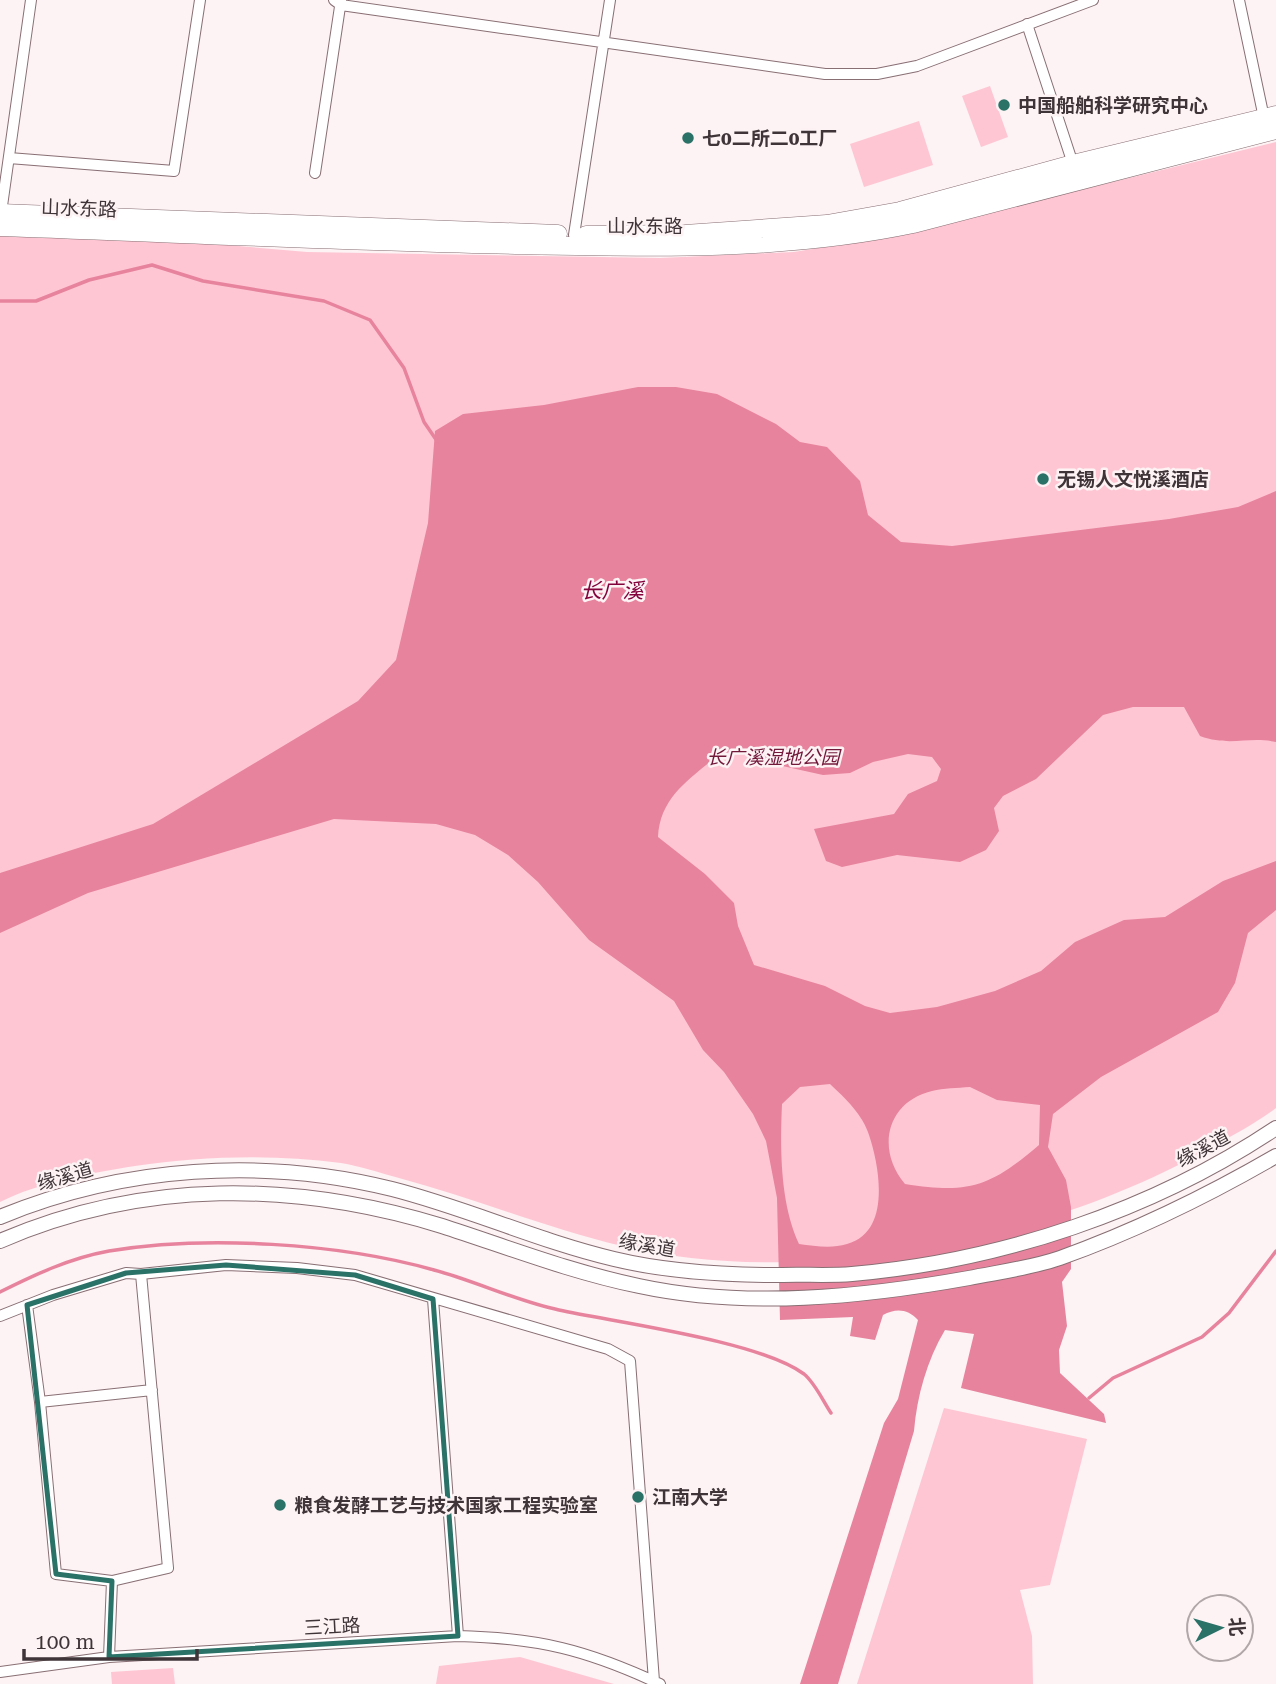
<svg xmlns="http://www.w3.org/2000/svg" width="1276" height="1684" font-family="'Roboto Serif','Noto Sans SC',serif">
  <rect width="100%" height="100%" fill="#fdf2f4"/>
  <path fill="#fec6d3" d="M990 86 1008 137 981 147 962 96Z
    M919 121 933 165 864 187 850 144Z
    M1276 142V1108C1255 1124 1231 1136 1208 1149 1046 1241 805 1290 622 1246 546 1228 474 1198 399 1178 380 1173 360 1166 341 1163 272 1154 203 1156 135 1166 91 1173 40 1182 0 1202V234L146 238 307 252 660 258 794 252 896 235Z
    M944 1408 1087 1439 1050 1585 1020 1590 1032 1636 1033 1684H857Z
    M520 1657 614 1684H436L439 1666Z
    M173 1668 175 1684H112L111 1672Z"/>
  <path fill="#e7839d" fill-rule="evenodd" d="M638 387H676L717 394 776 424 800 442 827 447 860 481 868 515 901 542 952 546 1169 519 1238 507 1276 491V742C1248 736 1230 747 1200 736L1184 707H1133L1103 715 1036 779 1003 796 994 808 999 831 986 850 960 862 897 855 842 867 826 861 814 829 894 814 908 794 937 781 941 769 932 757 908 754 873 762 850 773 823 775 778 765 754 755 722 752C693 777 660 795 658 837L705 874 734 903 738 926 754 965 825 986 865 1006 890 1013 937 1007 995 991 1041 971 1075 942 1124 920 1165 917 1223 881 1276 861V910L1248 933 1235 983 1218 1012 1101 1077 1053 1114 1048 1147 1066 1180 1071 1207V1269L1062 1282 1067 1326 1059 1350 1060 1373 1104 1414 1106 1423 961 1388 974 1334 945 1330C927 1360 917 1396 914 1431L838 1684H800L884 1423 898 1399 918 1320C908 1309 896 1308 883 1315L875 1340 850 1336 853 1317 780 1320 777 1198 766 1141 753 1114 724 1072 703 1050 674 1001 589 940 538 882 508 855 475 835 436 824 334 819 88 893 0 933V873L153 824 358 701 396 660 428 523 435 431 463 414 544 405ZM830 1084C845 1098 863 1115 869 1135 880 1168 891 1232 847 1244 831 1249 815 1246 799 1244 780 1203 780 1149 782 1104L800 1087ZM970 1087 997 1100 1040 1105 1039 1145C990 1187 969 1194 905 1184 876 1150 886 1102 932 1091 944 1088 957 1088 970 1087Z"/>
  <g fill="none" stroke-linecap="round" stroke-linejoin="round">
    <path stroke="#e7839d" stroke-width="3.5" d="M0 301H36L89 280 152 265 203 281 324 301 370 320 404 368 424 422 437 441
      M0 1292C34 1275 70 1258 109 1251 205 1235 339 1243 434 1270 476 1281 516 1301 559 1310 619 1323 759 1341 804 1374 815 1383 823 1401 831 1413
      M1089 1398 1113 1378 1202 1337 1229 1313 1276 1251"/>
    <g stroke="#886f74" stroke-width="12">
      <path id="minor" d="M334 0 341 5 825 74H877L917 66 1093 0
        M1239 0 1264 118
        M1027 24 1073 164
        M9 158 174 171 200 0
        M315 173 341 0
        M1 213 31 0
        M574 235 610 0
        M433 1299 458 1636
        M27 1305 40 1402 56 1574 112 1581 168 1568 141 1274
        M0 1316 53 1295 126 1273 141 1274 226 1265 297 1268 355 1275 608 1349 630 1361 654 1681
        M40 1402 152 1390
        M109 1657 112 1581
        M0 1672 109 1657 458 1636C539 1638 587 1650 660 1684"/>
    </g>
    <g stroke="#886f74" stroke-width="16">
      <path id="secondary" d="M0 1217C123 1166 263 1157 392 1189 467 1208 538 1241 614 1259 668 1272 724 1275 779 1275 803 1274 828 1276 852 1274 1001 1261 1152 1211 1276 1128
        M0 1241C143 1179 295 1181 442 1226 507 1247 571 1272 639 1286 746 1309 863 1297 969 1278 999 1272 1031 1268 1060 1258 1135 1231 1207 1196 1276 1156"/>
    </g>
    <g stroke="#886f74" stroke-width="19">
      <path id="trunk" d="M0 213 558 234
        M0 227C174 233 349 242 523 245 654 248 784 251 913 224L1276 130
        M586 235 685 234 827 224 900 211 1073 164 1276 115"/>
    </g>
    <use href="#minor" stroke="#fff" stroke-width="10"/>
    <use href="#secondary" stroke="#fff" stroke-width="14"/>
    <use href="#trunk" stroke="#fff" stroke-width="18"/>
  </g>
  <path fill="none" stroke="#2a7168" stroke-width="5" stroke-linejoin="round" d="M226 1265 355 1275 433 1299 458 1636 109 1657 112 1581 56 1574 27 1305 126 1273Z"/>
  <g fill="#2a7168" stroke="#fdf2f4" stroke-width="2.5">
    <circle cx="1004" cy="105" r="7"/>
    <circle cx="688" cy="138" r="7"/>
    <circle cx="1043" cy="479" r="7"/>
    <circle cx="638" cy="1497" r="7"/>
    <circle cx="280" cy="1505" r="7"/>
  </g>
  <g text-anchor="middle" stroke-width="5" stroke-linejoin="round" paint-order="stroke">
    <g font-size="19" font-weight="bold" fill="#3f3437" stroke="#fdf2f4" text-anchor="start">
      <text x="1018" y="112">中国船舶科学研究中心</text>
      <text x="702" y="145">七0二所二0工厂</text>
      <text x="1057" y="486">无锡人文悦溪酒店</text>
      <text x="652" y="1504">江南大学</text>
      <text x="294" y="1512">粮食发酵工艺与技术国家工程实验室</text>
    </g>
    <g font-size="19" fill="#3f3437" stroke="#fdf2f4">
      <text transform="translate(79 208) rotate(2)" y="7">山水东路</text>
      <text x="645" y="233">山水东路</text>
      <text transform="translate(1203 1148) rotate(-28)" y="7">缘溪道</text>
      <text transform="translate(65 1176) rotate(-16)" y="7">缘溪道</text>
      <text transform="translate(647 1245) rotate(10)" y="7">缘溪道</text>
      <text transform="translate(332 1626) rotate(-3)" y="7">三江路</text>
    </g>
    <g font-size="19" font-style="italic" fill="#72193a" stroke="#fdf2f4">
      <text x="773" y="764">长广溪湿地公园</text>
    </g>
    <g font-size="21" font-style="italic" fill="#83043d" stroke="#fdf2f4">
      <text x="612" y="598">长广溪</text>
    </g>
  </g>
  <g transform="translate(1220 1628) rotate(85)"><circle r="33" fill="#fdf2f4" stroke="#b1a6a8" stroke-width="2"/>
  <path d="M0-5L12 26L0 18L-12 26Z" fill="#2a7168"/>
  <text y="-10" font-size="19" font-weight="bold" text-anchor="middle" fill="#3f3437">北</text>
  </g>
  <path d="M24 1649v10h173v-10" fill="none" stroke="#3f3437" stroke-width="3.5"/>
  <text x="35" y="1649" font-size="21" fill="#3f3437" stroke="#fdf2f4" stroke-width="5" paint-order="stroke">100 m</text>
</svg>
